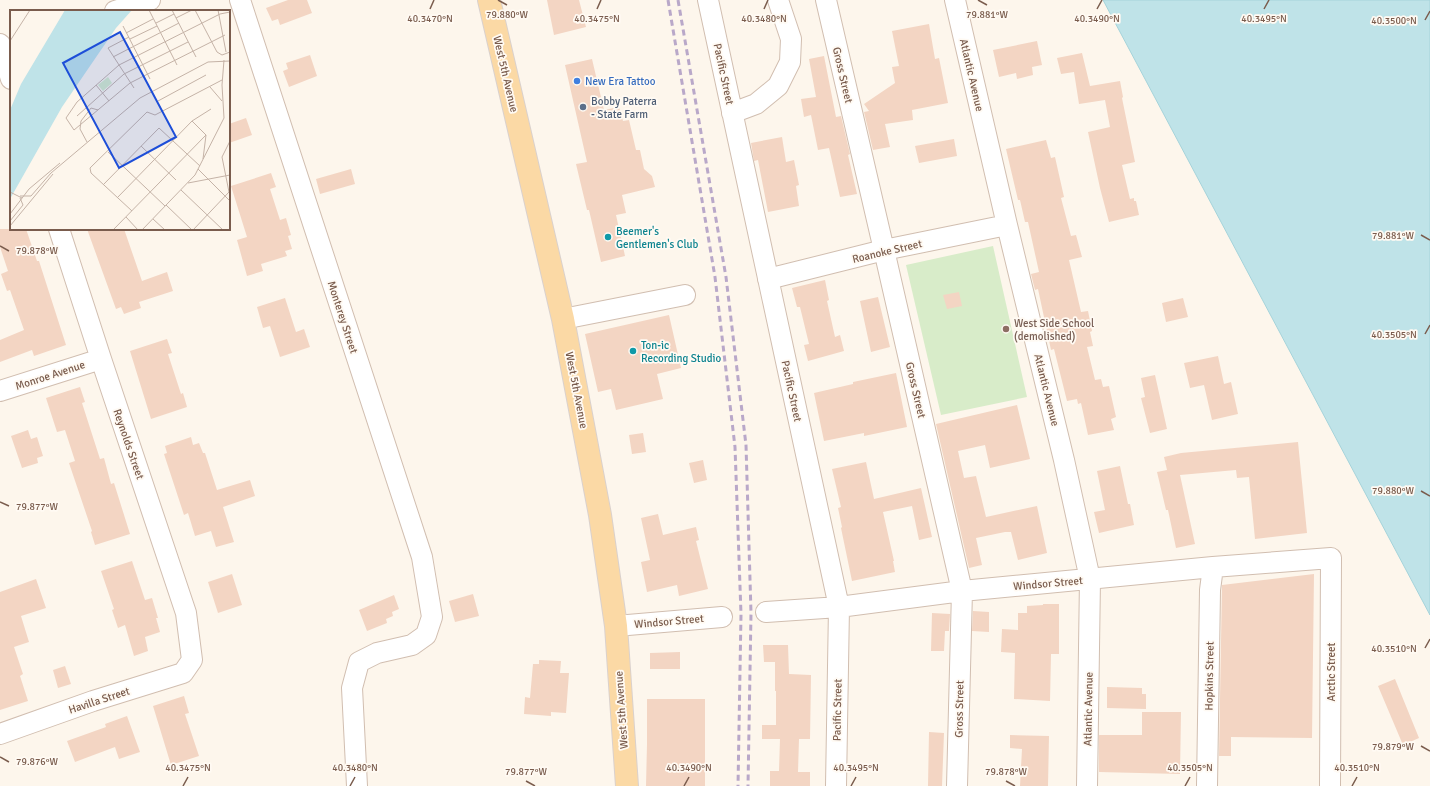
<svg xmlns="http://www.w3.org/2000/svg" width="1430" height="786" font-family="Signika,sans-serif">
  <rect width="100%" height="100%" fill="#fdf6ec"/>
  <path fill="#d8ecc9" d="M993 246 1027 397 941 415 906 265Z"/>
  <path fill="#bfe3e8" stroke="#a5d3da" d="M1103 0H1430V615Z"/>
  <path fill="#f3d5c3" d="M288 0H307L312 13 280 25 278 19 272 21 266 8Z
    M547 0H579L586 27 554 35Z
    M929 24 935 59 939 58 948 103 912 110 913 120 885 124 890 147 873 150 864 112 869 111 864 104 895 83 892 67 899 66 892 31Z
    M1037 41 1042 65 1032 67 1033 75 1017 79 1016 73 999 77 993 50Z
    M1082 53 1090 86 1120 81 1123 97 1122 98 1135 162 1122 165 1130 199 1134 198V201H1136L1139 215 1109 222 1100 188 1088 132 1110 127 1105 100 1079 104 1074 72 1061 74 1057 58Z
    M310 55 317 76 289 87 283 71 288 69 286 63Z
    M824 56 836 117 841 116 850 154 848 155 857 194 840 197 829 148 818 150 811 115 804 117 801 99 816 97 809 59Z
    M592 59 604 110 619 107 623 121 629 120 636 150H640L644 169 652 176 655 187 622 195 626 213 616 215 625 256 601 262 589 210H587L576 164 587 162 565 65Z
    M246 118 252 135 229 143V124Z
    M782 137 786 162 794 160 799 185 796 186 799 206 768 212 758 160 754 161 751 143Z
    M954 139 957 156 919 163 915 146Z
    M1046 140 1051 158 1055 157 1064 197 1061 198 1071 236 1076 235 1082 257 1069 260 1081 312 1088 311 1092 331 1090 332 1093 346 1087 347 1095 380 1101 379 1103 387 1109 386 1116 417 1111 419 1114 430 1088 435 1081 403 1078 404 1077 399 1067 401 1054 349 1051 350 1038 289 1035 290 1031 274 1039 272 1028 222H1025L1020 200H1018L1006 149Z
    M351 169 355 184 320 194 316 179Z
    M271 173 276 187 270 189 280 220 286 218 291 235 288 236 292 249 285 251 287 256 261 264 263 271 247 276 237 240 247 237 231 186Z
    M0 229H26L37 261H39L66 345 34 356 32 350 0 362V340L24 330 10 290 7 291 1 274 8 271 0 247Z
    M87 229H124L142 281 167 272 173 291 139 302 141 308 124 314 121 307 116 309Z
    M825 280 829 300 827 301 835 337 840 335 844 351 808 361 804 345 809 344 800 307H797L792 288Z
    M959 292 962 306 947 309 943 295Z
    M878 297 890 347 871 352 860 301Z
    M285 298 296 332 304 329 310 347 280 357 270 326 263 328 257 307Z
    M1183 298 1188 317 1166 322 1162 303Z
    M669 315 681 368 657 374 663 399 616 410 611 389 598 392 585 334Z
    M167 339 172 353 168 354 181 394 183 393 187 407 151 419 130 351Z
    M1218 356 1224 384 1231 382 1238 414 1212 420 1204 385 1190 388 1184 363Z
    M896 373 907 427 864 436V433L824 441 814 393 853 384V382Z
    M1155 375 1167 429 1150 433 1141 398 1145 397 1141 378Z
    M80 387 85 402 82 403 100 459 104 458 111 484 114 483 130 534 95 545 91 532 92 531 69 463 75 461 65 430 57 432 46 398Z
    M1017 405 1030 459 990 468 985 445 958 451 964 478 976 476 986 517 1037 506 1047 553 1018 560 1011 532H1005L976 538 982 565 969 568 936 424Z
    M28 430 31 439 37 437 43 456 37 458 38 463 22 468 11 436Z
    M643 433 646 452 632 454 629 435Z
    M191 437 193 445 199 443 203 453H205L217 490 250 480 255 496 223 507 234 542 216 547 211 531 195 536 188 513 184 515 164 454 167 453 165 446Z
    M1298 442 1307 533 1255 539 1249 477 1237 478 1236 470 1180 475 1195 544 1176 548 1168 510H1166L1157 472 1167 470 1164 457 1181 453Z
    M703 460 707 480 694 483 689 463Z
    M866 462 874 499 921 488 932 537 919 540 912 506 883 512 894 561H893L895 572 852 581 841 528 842 527 838 508 841 507 832 469Z
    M1120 466 1128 504H1130L1134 525 1099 533 1094 512 1105 510 1097 471Z
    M658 514 663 535 696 527 699 540 696 541 708 589 679 596 677 585 647 592 641 562 650 560 641 518Z
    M132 561 145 600 152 598 158 618H156L160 632 145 637 148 651 134 656 125 625 118 628 112 610 114 609 101 571Z
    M232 574 242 605 218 613 208 582Z
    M1314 574 1312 738 1231 737V756H1219L1222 585Z
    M36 579 46 608 21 616 29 642 14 647 23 674 20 676 28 701 0 710V592Z
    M473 594 479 616 455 622 449 601Z
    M394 595 399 609 392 612 393 616 386 619 387 623 367 631 359 610Z
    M1043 604H1059V654H1051L1050 701 1014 699 1015 653 1001 652 1002 629 1018 630V613H1027V606L1043 605Z
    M973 611 989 612V632L972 631Z
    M932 613 950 614 949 631H945L944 651H931Z
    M763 645H788L789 674 811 675 810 739H799L798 772H810V786H770V771H779L780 739H762V725H776V691H775V662H764Z
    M680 652V669H650V653Z
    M539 660 561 661 560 673H569L566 713 551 712V716L524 714 525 697 530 698 533 664H539Z
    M65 666 71 684 58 688 53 670Z
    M1395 679 1419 738 1403 745 1378 686Z
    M1107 687 1142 688V694H1146V709L1107 708Z
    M184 696 189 713 185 714 199 756 171 765 153 706Z
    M647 699H705V786H646L647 744Z
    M1142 712H1181L1180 774 1099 772V735H1142Z
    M127 716 140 752 119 759 115 747 75 762 67 741 106 727 105 724Z
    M929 732 944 733 942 786H928Z
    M1010 735 1049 736 1048 786H1020L1022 749 1010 748Z"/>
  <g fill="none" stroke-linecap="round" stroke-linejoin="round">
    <g stroke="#d1beb0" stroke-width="22">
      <path id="street" d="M240 0 422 557 432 617 426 635 412 645 377 653 359 662 352 688 357 786
        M708 0 839 607 836 786
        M826 0 884 250 962 591 957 786
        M955 0 1007 225 1064 460 1090 579 1087 786
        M115 11 150 0
        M0 44 11 79
        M732 113 756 104 778 86 790 62 791 39 778 0
        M768 279 884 250 1007 225
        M563 319 685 295
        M0 391 101 359
        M766 612 839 607 962 591 1213 567 1331 558 1330 786
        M616 626 722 617
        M0 734 93 701 183 673 192 660 186 613 101 359 59 229
        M1207 786 1210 590 1213 567"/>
    </g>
    <g stroke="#dad1cd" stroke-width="24">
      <path id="primary" d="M489 0 563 319 600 515 616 626 627 786"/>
    </g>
    <use href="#street" stroke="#fff" stroke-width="20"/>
    <use href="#primary" stroke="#fbd9a5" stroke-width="22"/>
    <path stroke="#b9a8c9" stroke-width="3" stroke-dasharray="6 4" stroke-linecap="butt" d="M668 0 715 277 735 447 741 614 738 786
      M678 0 726 277 746 445 751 613 748 786"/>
  </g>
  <path fill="none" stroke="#7a5c4d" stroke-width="1.5" d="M498 0 507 5M978 0 987 5M430 9 434 0M597 9 601 0M764 9 768 0M1097 9 1102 0M1264 9 1269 0M1425 20 1430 11M1421 235 1430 240M0 246 9 251M1425 334 1430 325M1421 491 1430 496M0 502 9 506M1425 648 1430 639M1421 746 1430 751M0 757 9 762M526 781 535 786M1006 781 1015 786M183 786 188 777M350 786 355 777M684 786 689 777M851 786 856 777M1185 786 1190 777M1352 786 1357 777"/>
  <circle fill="#3f7fe0" stroke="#fffaf3" stroke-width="1.5" cx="577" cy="81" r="4"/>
  <circle fill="#5c6f8a" stroke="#fffaf3" stroke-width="1.5" cx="583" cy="107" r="4"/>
  <g fill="#0f9aa8" stroke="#fffaf3" stroke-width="1.5">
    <circle cx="608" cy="237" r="4"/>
    <circle cx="633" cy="351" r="4"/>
  </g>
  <circle fill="#8d6e63" stroke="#fffaf3" stroke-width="1.5" cx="1006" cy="329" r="4"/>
  <g text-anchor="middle" stroke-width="3.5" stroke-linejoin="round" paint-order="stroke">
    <g font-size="11" fill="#7a5c4d" stroke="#fffaf3">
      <text transform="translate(506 74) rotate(77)" y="4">West 5th Avenue</text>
      <text transform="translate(724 74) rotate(78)" y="4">Pacific Street</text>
      <text transform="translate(843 75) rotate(77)" y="4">Gross Street</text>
      <text transform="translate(972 75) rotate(77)" y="4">Atlantic Avenue</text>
      <text transform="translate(887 251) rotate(-13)" y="4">Roanoke Street</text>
      <text transform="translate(343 317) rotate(72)" y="4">Monterey Street</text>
      <text transform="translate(50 375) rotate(-18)" y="4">Monroe Avenue</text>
      <text transform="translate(577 390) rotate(79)" y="4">West 5th Avenue</text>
      <text transform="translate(916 390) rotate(77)" y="4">Gross Street</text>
      <text transform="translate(1047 390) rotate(76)" y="4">Atlantic Avenue</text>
      <text transform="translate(792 391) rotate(78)" y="4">Pacific Street</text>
      <text transform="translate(129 444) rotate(71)" y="4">Reynolds Street</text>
      <text transform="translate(1048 583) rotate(-5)" y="4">Windsor Street</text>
      <text transform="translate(669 621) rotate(-5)" y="4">Windsor Street</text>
      <text transform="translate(1331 672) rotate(-90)" y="4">Arctic Street</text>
      <text transform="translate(1209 676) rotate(-89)" y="4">Hopkins Street</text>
      <text transform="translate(99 700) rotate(-18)" y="4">Havilla Street</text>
      <text transform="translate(959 709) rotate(-89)" y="4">Gross Street</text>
      <text transform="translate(1088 709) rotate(-89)" y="4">Atlantic Avenue</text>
      <text transform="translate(621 710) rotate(-94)" y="4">West 5th Avenue</text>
      <text transform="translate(837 710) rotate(-89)" y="4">Pacific Street</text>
    </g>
    <g font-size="11" fill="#366cbe" stroke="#fffaf3" text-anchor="start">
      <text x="585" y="85">New Era Tattoo</text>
    </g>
    <g font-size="11" fill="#4e5e75" stroke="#fffaf3" text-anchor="start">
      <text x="591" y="105">Bobby Paterra<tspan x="591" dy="13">- State Farm</tspan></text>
    </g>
    <g font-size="11" fill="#0d838f" stroke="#fffaf3" text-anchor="start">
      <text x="616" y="235">Beemer's<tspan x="616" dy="13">Gentlemen's Club</tspan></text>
      <text x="641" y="349">Ton-ic<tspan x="641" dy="13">Recording Studio</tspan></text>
    </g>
    <g font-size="11" fill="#785e54" stroke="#fffaf3" text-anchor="start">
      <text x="1014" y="327">West Side School<tspan x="1014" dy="13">(demolished)</tspan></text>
    </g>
  </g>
  <g transform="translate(10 10)">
    <rect width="220" height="220" fill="#fdf6ec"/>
    <path d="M98 67 102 73 93 81 88 75Z" fill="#d8ecc9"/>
    <path d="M55 0H122L106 18 52 97 0 189V100L11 74Z" fill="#bfe3e8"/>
    <path fill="none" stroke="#c5b3a7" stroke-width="1" d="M139 0 167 55M162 0 186 47M185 0 207 42 212 45 220 42M208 0 216 42M166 8 182 0M146 13 164 4M113 16 140 69M116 23 143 9M215 25 120 73 64 120 56 108 67 92 109 55 210 4 220 2M119 27 98 38 124 78M120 29 147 16M0 31 20 0M103 47 169 13M86 75 99 91M200 77 212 91M148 91 196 65M67 106 114 64 178 32M182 111 196 125M77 132 70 119 71 111 81 98 88 100M131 136 166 170M98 142 155 196M193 149 196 125M188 159 220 191M178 173 220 165M93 175 149 118 190 156M171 180 213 220M0 182 12 188M10 186H21L41 163 130 88 198 52 220 51M107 188 182 111 201 99M156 195 182 220M122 201 81 163 80 158 137 102 145 105 212 70M0 204 19 179 50 153M116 207 128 220M143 209 155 220M0 211 13 195 10 188M0 216 43 164M103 220 196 125M132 220 185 165 214 108 212 75 214 50M183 220 219 182 212 147 220 131"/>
    <path fill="#1d4ed8" fill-opacity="0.15" stroke="#1d4ed8" stroke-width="2" d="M110 22 166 127 109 158 53 53Z"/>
    <rect width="220" height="220" fill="none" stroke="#7a5c4d" stroke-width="2"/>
  </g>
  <g font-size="10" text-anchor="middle" fill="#7a5c4d" stroke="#fffaf3" stroke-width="3.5" stroke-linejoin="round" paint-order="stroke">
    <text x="507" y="18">79.880°W</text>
    <text x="987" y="18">79.881°W</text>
    <text x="430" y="22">40.3470°N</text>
    <text x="597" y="22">40.3475°N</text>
    <text x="764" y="22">40.3480°N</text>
    <text x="1097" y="22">40.3490°N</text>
    <text x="1264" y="22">40.3495°N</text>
    <text x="1394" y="24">40.3500°N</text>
    <text x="1393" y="239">79.881°W</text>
    <text x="37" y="254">79.878°W</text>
    <text x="1394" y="338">40.3505°N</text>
    <text x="1393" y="494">79.880°W</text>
    <text x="37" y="510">79.877°W</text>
    <text x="1394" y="652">40.3510°N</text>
    <text x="1393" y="750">79.879°W</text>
    <text x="37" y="765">79.876°W</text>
    <text x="188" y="771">40.3475°N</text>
    <text x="355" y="771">40.3480°N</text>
    <text x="689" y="771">40.3490°N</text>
    <text x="856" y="771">40.3495°N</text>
    <text x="1190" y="771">40.3505°N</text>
    <text x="1357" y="771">40.3510°N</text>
    <text x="526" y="775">79.877°W</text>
    <text x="1006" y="775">79.878°W</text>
  </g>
</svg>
